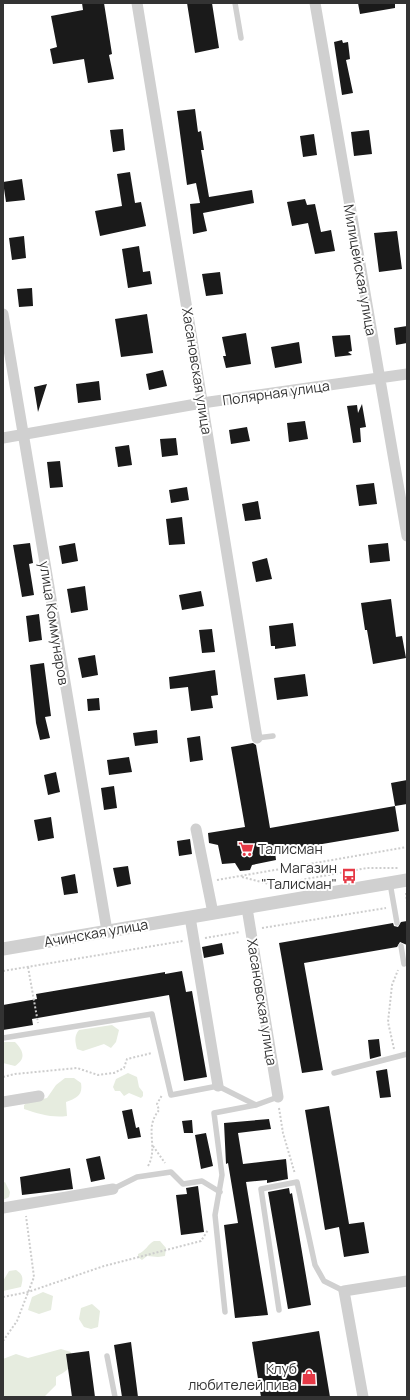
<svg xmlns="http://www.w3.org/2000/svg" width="410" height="1400" font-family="Manrope,sans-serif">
  <rect width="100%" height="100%" fill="#fff"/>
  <path fill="#e6ecdf" d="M112 1025 119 1030 116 1042 111 1048 104 1044 83 1051 77 1049C75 1041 74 1036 79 1030Z
    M3 1042H15C24 1051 26 1059 15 1066L3 1063Z
    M128 1073 137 1077 139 1087 143 1092V1096L141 1098 129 1093 124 1096 120 1091H115L113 1087 116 1079Z
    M65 1078H74L81 1083C83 1095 77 1098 66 1102L67 1116C52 1118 39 1114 24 1109V1105L28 1102 47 1098 56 1085Z
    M5 1182 10 1192 9 1197 3 1200V1183Z
    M154 1241H160L166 1248 165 1256 158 1257 147 1256 142 1260 138 1257V1254C146 1251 147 1245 154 1241Z
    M16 1270C24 1275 23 1279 21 1287L3 1291V1281L9 1271Z
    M43 1292 53 1296 51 1310 39 1314 28 1310 32 1297Z
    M92 1304 100 1311 98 1327 91 1329 84 1327 79 1319 81 1308Z
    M61 1349 71 1352C71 1369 70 1369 56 1377V1385L44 1397H3V1359L16 1354 28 1358Z"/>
  <path fill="#1a1a1a" d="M82 3H104L112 54 109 55 114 79 88 83 84 59 53 64 50 49 57 47 51 16 83 10Z
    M187 3H212L219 48 195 53Z
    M358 3H395V8L360 14Z
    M342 40 343 43 348 42 350 59 346 60 353 93 342 95 334 42Z
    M195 109 198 132 201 131 204 150H201L209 197 252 190 254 203 203 213 207 231 193 234 190 204 200 203 196 183 187 185 177 111Z
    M123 129 125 150 113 152 110 130Z
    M369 130 372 154 354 156 351 132Z
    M314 134 317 155 303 157 300 136Z
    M130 172 135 203 141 202 146 226 100 236 95 211 122 206 117 174Z
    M22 179 25 200 6 202 3 182Z
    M305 199 307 205 315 204 321 232 331 230 335 251 315 254 308 223 292 226 287 202Z
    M397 231 402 269 379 272 374 233Z
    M24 236 26 258 12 260 9 238Z
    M139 246 143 272 150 271 152 284 128 288 122 249Z
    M220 272 223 294 206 296 202 274Z
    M32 288 33 306 19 307 17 289Z
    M147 314 153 353 121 357 115 319Z
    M407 326V343L396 345 394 328Z
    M246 333 251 364 226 368 223 356H226L222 337Z
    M350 335 352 351 348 352 352 355 335 357 332 336Z
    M299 342 302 363 275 368 271 347Z
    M163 370 167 386 149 390 146 374Z
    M99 381 101 400 78 403 76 384Z
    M47 384 38 412 34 387Z
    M362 404 366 427 360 428 361 442 353 443 347 406 357 405 358 413Z
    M305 421 308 439 289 442 287 423Z
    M247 427 250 441 231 444 229 430Z
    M176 438 178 455 162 457 160 439Z
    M129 445 132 465 118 467 115 447Z
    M60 461 63 487 50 488 47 462Z
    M374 483 377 504 359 506 356 485Z
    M187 487 189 500 171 503 169 490Z
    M258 501 261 519 245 521 242 504Z
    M182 517 185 544 169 545 166 519Z
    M30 543 33 563 29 564 34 595 22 597 13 545Z
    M75 543 78 561 62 564 59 546Z
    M388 543 390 561 370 563 368 545Z
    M267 558 272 579 256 582 252 562Z
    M85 586 88 610 71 613 67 589Z
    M201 591 204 606 182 610 179 595Z
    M391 599 396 637 402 636 406 658 373 664 367 630H365L361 603Z
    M39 614 42 640 29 642 26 616Z
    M293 623 296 646 275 649V646H271L269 626Z
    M212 629 215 652 202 653 199 630Z
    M95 655 98 675 82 678 78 658Z
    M44 663 51 716 45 717 50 738 40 740 36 723 30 665Z
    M215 670 218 695 211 696 213 708 191 711 188 687 170 689 169 677Z
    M305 674 308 696 277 700 274 678Z
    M99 698 100 710 88 711 87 699Z
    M157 730 158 743 135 746 133 733Z
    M200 736 203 760 190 762 187 738Z
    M253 743 256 745 270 828 395 806 399 831 275 852 276 860 252 865 250 870 240 871 235 863 222 864 218 845 209 843 208 833 245 827 231 747Z
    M129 757 132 772 109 775 107 760Z
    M56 772 60 792 48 795 44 775Z
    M407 780V804L395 806 391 783Z
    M114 786 117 808 104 810 101 788Z
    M51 817 54 838 38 841 34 820Z
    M190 839 192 854 179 856 177 841Z
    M128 866 131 884 117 887 113 868Z
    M75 874 78 893 64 895 61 877Z
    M407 921V945L400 942 397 947 304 963 323 1070 302 1073 279 943 393 923 394 926 398 927 401 922Z
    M222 943 224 954 204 958 202 947Z
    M182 971 186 992 192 991 207 1077 184 1081 169 995 32 1019 33 1025 3 1030V1005L37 999 36 994 165 972V974Z
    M379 1039 381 1056 370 1059 368 1040Z
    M387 1069 391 1097 380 1098 376 1071Z
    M329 1106 349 1224 364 1222 369 1253 344 1257 339 1227 325 1230 305 1110Z
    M132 1109 136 1128 139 1127 141 1137 128 1139 122 1111Z
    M269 1119 271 1129 238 1133 243 1164 286 1159 288 1179 267 1183V1180L246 1182 268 1315 235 1318 224 1225 238 1223 228 1163 226 1164 224 1123Z
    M192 1120 193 1133H184L182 1121Z
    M206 1133 213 1166 201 1169 195 1135Z
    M100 1156 105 1179 91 1182 86 1159Z
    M70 1168 73 1189 22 1195 20 1177Z
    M198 1186 204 1232 181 1235 176 1195 187 1194 186 1188Z
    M289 1188 290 1194 292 1193 311 1305 288 1309 268 1192Z
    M319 1331 330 1397H261L252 1342Z
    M131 1342 138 1397H122L114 1345Z
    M89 1351 95 1397H72L66 1354Z"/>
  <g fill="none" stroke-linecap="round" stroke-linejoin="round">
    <path stroke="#cdcdcd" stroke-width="2" stroke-dasharray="2 2" stroke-linecap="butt" d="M242 877 273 885 367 868H399
      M217 880 407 847
      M406 893 407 902
      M262 928 386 908
      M205 938 240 932
      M28 967 38 1023
      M3 971 183 941
      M394 1049 388 1022 392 985 398 970
      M3 1077 15 1074 77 1068 98 1075 114 1073 124 1068 127 1059 152 1053
      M279 1108 283 1133 295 1174
      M153 1146 165 1163
      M148 1166C156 1152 150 1139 152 1125 153 1119 156 1114 159 1110L157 1104 162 1095
      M3 1297 28 1292 104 1266 201 1241 208 1230
      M3 1341 17 1321 34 1277 26 1216"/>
    <path stroke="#d0d0d0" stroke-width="5.5" d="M235 3 241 38
      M257 738 273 736
      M390 883 397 923
      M401 946 404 964
      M3 1038 152 1014 171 1095 218 1086 256 1105
      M334 1073 407 1054
      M113 1189 137 1177 171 1172 183 1184 202 1181 220 1192
      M279 1310 261 1189 297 1182 315 1265 324 1281 344 1291
      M225 1312 215 1215 222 1175 214 1113 256 1105 278 1097
      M107 1356 115 1397"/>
    <path stroke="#d0d0d0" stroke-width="11" d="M137 3 257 738
      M315 3 407 536
      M3 314 107 931
      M3 438 202 403 407 374
      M196 829 213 913
      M247 908 278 1097
      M190 917 218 1086
      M3 1102 39 1096
      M3 1208 113 1189
      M363 1397 344 1291 407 1281"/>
    <path stroke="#d0d0d0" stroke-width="13" d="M3 949 407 880"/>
  </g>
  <defs>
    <g id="supermarket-bare" transform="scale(1.2)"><path d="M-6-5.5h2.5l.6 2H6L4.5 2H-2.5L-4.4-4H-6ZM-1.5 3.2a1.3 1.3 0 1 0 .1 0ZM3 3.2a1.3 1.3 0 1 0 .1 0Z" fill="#e63946" stroke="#fff" stroke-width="2.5" paint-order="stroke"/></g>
    <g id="bus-bare" transform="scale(1.2)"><path d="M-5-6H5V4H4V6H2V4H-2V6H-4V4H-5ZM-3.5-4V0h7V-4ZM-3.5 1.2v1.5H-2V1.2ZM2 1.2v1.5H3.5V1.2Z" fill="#e63946" stroke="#fff" stroke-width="2.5" paint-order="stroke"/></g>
    <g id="shop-bare" transform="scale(1.2)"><path d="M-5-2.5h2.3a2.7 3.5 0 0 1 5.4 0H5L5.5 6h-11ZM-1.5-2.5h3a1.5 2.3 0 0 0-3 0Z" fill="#e63946" stroke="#fff" stroke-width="2.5" paint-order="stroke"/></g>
  </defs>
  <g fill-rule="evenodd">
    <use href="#supermarket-bare" x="246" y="849"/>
    <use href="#bus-bare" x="349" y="876"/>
    <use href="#shop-bare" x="309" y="1377"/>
  </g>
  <g text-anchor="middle" stroke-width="4" stroke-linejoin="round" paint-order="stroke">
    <g font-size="14" fill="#333" stroke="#fff">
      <text transform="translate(360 270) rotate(80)" y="5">Милицейская улица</text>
      <text transform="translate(197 371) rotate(81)" y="5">Хасановская улица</text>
      <text transform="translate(276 393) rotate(-8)" y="5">Полярная улица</text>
      <text transform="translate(54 623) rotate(81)" y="5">улица Коммунаров</text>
      <text transform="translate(96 933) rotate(-10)" y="5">Ачинская улица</text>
      <text transform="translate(262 1002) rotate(81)" y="5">Хасановская улица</text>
    </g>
    <g font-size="14" fill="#333" stroke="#fff" text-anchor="end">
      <text x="258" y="854" text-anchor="start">Талисман</text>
      <text x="337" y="873">Магазин<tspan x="337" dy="16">"Талисман"</tspan></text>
      <text x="297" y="1374">Клуб<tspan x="297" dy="16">любителей пива</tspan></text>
    </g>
  </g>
  <rect width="410" height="1400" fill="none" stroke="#333333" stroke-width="8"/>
</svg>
